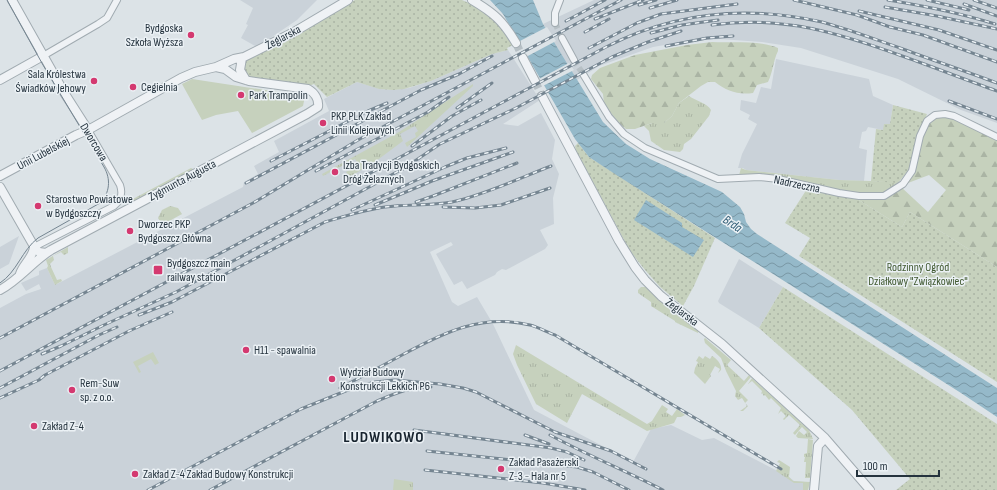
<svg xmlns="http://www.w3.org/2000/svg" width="997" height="490" font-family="'Sofia Sans Condensed',sans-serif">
  <defs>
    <pattern id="grass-tufts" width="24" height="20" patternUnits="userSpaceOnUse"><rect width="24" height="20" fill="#c6d1bd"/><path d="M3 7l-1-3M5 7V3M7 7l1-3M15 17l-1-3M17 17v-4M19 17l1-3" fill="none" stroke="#aab4a4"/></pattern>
    <pattern id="forest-firs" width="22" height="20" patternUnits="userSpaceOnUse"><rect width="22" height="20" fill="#c6d1bd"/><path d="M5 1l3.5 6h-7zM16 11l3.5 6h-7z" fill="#aab4a4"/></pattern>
    <pattern id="park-dots" width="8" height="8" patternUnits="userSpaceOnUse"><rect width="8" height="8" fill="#c6d1bd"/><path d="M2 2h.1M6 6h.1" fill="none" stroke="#aab4a4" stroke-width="1.8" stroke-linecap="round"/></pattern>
    <pattern id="water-waves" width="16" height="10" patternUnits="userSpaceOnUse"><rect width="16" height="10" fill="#95b9c9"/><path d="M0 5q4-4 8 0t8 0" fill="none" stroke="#7997a5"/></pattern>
  </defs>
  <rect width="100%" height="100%" fill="#dce3e7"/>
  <path fill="#cad2d9" d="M240 0H317L297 20 257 47 241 38 248 25 246 24 253 8Z
    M594 0H997V123L961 110 898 79 801 48 762 42 720 39 688 41 653 47 599 66 577 80 543 24Z
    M508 50 540 100 503 124 518 126 541 113 555 140 552 159 559 174 553 198 554 224 540 230 548 245 545 249 506 270 502 269 497 272 495 275 467 289 462 281 454 285 436 254 453 245 451 242 430 252 452 302 458 306 477 297 493 324 534 410 633 462 651 429 671 425 702 440 714 438 789 477 794 481 805 482 804 490H0V308L26 294 41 289 39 284 26 291 21 283 39 275V271L47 268 55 285 243 187 244 182 258 174 254 166 279 152 274 141 329 111 324 99 357 82 380 89 393 90 409 88 431 81 492 54Z
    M776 59 869 79 873 96 893 105 890 124 883 130 868 127 866 131 862 132 859 148 867 150 864 181 839 180 746 170 743 168H738L742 154 757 124 748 119 750 115 740 110 741 100 756 103 761 87 771 89Z
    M19 236 9 264 0 269V247Z
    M739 259 783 287 759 328 719 303 718 301Z"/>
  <path fill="url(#grass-tufts)" d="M473 84V86L407 147 405 143 416 137 415 133 418 131 415 126 400 134 403 141 372 164 349 177 346 172 359 165 355 159 323 176 322 174 399 132Z
    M689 96C696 101 707 103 711 110L709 116 691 139 684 144 683 149 680 152 664 150 651 141 649 131 644 126 652 123H664L672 116 679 103Z
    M191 168 193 169V171L128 206 129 199H133Z
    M741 168 746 170 839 180 903 182 889 194 854 197 805 192 807 186 778 179H738Z
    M170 206 178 208 182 214 162 225 158 218 162 210Z
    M68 247V253L64 255 61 252 53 256 54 260 50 264 51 267 57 280 61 279 62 281 55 285 47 268 48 266 46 260Z
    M641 287H647L699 329 698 333 675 322V321L651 306V302L638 293V290Z
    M705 338 731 360 727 365 744 381 749 375 734 361 751 377 739 391 748 400 745 403 748 406 743 411H740L747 406 742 398 738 400 735 396 736 391 726 371 721 358 705 343 704 339Z
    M516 345 647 424 652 421 662 405 668 409 666 412 672 416 677 409 685 415 681 417H677L674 423 671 424 647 431 582 394 567 423 536 404 517 365 513 354Z
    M153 352 159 363 155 365 151 359 138 366 141 372 139 373 133 362Z
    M699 356 703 359 705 356 710 359 712 356C717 359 722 364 721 370L718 373 720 369 715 366 710 375 711 376 705 384 694 373 695 368 698 362 696 361Z
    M752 378 809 430 813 439 798 438 796 436 799 431 804 435 807 432 802 427 795 435 793 433 800 425 789 415 784 420 783 419 786 416 781 411 778 414 781 408 771 398 769 400 765 395 764 396 762 393 761 394 762 391 752 381 748 384Z
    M808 439 813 440 810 478H805L806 462H804L805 457H804V454L807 453Z
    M779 460 790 467 789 477 793 481 810 482 808 490H803V483H794L776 471 780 463 777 462Z
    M394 479 413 482V490H393Z"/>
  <path fill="url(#forest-firs)" d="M712 42C731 43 760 40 778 48V51C773 61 773 72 768 82L757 85 753 93C737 95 727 91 715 82H708L701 86 679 103 672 116 664 123H652L635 129H626L618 122 604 104 603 94 591 79 592 75 600 68 635 55 687 45Z
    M945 114 997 138V267L910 212 902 227 854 197 884 196 900 186 928 212 946 190 929 175 908 183 903 182 912 171 917 151 928 121 935 115Z"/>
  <path fill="url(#park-dots)" d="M355 0H462L473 5 494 18 502 30 509 36 513 45 507 48 508 50 492 54 431 81 404 89 393 90 379 89 357 82 327 97 314 84 306 87 250 78 243 70 245 61 248 59Z
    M893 105 927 114 915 143 911 167 898 183 871 181 876 129 883 130 884 124H890Z
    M578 143 589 157 715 238 694 286 683 306 660 287 645 270 630 251 576 151 575 146Z
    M805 192 854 197 902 227 910 212 997 267V382L799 256 810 238 785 223Z
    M783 287 997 424V490H896L910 479 852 410 759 328Z"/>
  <path fill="#c6d1bd" d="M192 79 305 96 303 106 252 133 238 111 216 115 202 120 182 84Z"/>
  <path fill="url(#water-waves)" d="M490 0H533L543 24 603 122 626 144 650 159 722 192 740 207 744 214 746 222 751 229 757 234 997 388V417L961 393 618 176 589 157 575 139 503 14Z
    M646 200 682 223V227L704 240 693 257 634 220Z"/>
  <path fill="#dce3e7" d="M547 27 556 41 526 57 518 42Z
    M569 63 574 70 543 86 539 79Z"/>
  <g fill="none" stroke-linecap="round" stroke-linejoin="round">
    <path stroke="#b7c0c5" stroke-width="6" stroke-dasharray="6 3" stroke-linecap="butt" d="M555 23 562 38
      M574 60 583 74"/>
    <path stroke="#b7c0c5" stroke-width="8" stroke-dasharray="8 4" stroke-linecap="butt" d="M516 43 523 58
      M535 81 542 96"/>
    <g stroke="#a1abb1" stroke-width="8">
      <path id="minor" d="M555 23V13L560 0
        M562 38 574 60
        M43 56 98 24 107 18 117 0
        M583 74 609 117 624 134 645 148 718 179 759 177 778 179 839 193 859 196H884L903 184 912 171 920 136 927 121 935 115 945 114 954 116 997 137
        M34 247 114 206C121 200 123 194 120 185L88 130"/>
    </g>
    <g stroke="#a1abb1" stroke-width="10">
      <path id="tertiary" d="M12 0 65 94 88 130
        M472 0C494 13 503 21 516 43
        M242 58 240 70 246 80
        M523 58 535 81
        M0 80 43 56
        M542 96 619 241 635 267 645 280 661 296 722 344 825 438 870 490
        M0 176 76 135 88 130 181 78 195 72 216 67 234 59 244 57 294 32 348 0
        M0 187 35 248 39 252 46 253
        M20 274C23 264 33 258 34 247
        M0 290C19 280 32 262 51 250L307 114 318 107C319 100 315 93 308 89L249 81 236 77 225 69 216 67
        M814 490 818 446 825 438"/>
    </g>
    <use href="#minor" stroke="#eff2f5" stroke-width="6"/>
    <use href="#tertiary" stroke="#eff2f5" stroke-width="8"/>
    <path stroke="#758591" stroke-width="1" d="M0 283C17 272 22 250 38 238L100 203C110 193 111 179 104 167L43 65 7 0"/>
    <g stroke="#758591" stroke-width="3">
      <path id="rail" d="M794 0 857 15 890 27 923 35 997 62
        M888 0C925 6 960 13 995 24
        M927 0 969 10
        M974 0 997 8
        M964 4 997 16
        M639 5 656 0
        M885 7 937 16 997 29
        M650 8 677 0
        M859 11 939 30 997 50
        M595 19 643 0
        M566 21 605 0
        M712 25C783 15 839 33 905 57 936 68 966 80 997 91
        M585 32 609 19
        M651 33 682 25 718 20
        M666 46 707 38 733 36
        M589 48 637 23 661 14 737 4
        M949 101 997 119
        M457 108 492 83
        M412 146 452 116 481 100
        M271 161 368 111 387 103
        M403 169 440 144 516 108 612 57 648 42 681 31
        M316 171 428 112 449 97
        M246 183 421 90 459 74 492 56
        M416 202 433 196 517 163
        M375 205 432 181 513 152
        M443 207 475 208 501 205 550 188
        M352 210 445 167 467 158 506 148
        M139 315 172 302 325 222C345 216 364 210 385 207 407 204 430 206 452 202 484 195 520 178 551 166
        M0 338 253 203 358 140 621 0
        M42 354 61 346 104 325 176 292 406 167
        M0 371 606 47C674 12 748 5 822 22 848 29 874 39 900 48 932 60 965 71 997 83
        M0 388 99 335 117 327
        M340 388C361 377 382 366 402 355 443 333 482 313 530 325 538 327 547 332 555 335L781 469
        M0 398 39 380 45 375 129 331 172 312
        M414 430 551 448 567 452 584 460
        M525 435 549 444
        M550 435C587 455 626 471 663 490
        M427 451 577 467 593 472 629 490
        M425 470 543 483 585 490
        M148 490 301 409 353 388 375 382 395 380 440 384 463 388 476 392 555 432 611 451 646 469
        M210 490 377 401C394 394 412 386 431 387"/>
    </g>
    <use href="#rail" stroke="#ebf1f5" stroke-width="1.5" stroke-dasharray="4.5" stroke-linecap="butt"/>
  </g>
  <g fill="#d43970" stroke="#ebf1f5" stroke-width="1.5">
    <circle cx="191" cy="35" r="4"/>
    <circle cx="94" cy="81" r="4"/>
    <circle cx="133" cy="87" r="4"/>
    <circle cx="241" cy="95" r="4"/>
    <circle cx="323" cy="123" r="4"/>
    <circle cx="335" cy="172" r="4"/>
    <circle cx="38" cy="206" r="4"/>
    <circle cx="130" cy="231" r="4"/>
    <rect x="153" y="265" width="10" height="10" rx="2"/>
    <circle cx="246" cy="350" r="4"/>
    <circle cx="332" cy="379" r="4"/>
    <circle cx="72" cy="390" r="4"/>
    <circle cx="34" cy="426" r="4"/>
    <circle cx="501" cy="469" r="4"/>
    <circle cx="135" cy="474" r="4"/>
  </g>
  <g text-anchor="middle" stroke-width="3" stroke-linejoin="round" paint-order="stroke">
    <g font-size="12" fill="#25333e" stroke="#ebf1f5" text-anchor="start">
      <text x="183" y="32" text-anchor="end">Bydgoska<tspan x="183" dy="14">Szkoła Wyższa</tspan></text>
      <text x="86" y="78" text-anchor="end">Sala Królestwa<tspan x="86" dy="14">Świadków Jehowy</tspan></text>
      <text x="141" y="91">Cegielnia</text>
      <text x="249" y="99">Park Trampolin</text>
      <text x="331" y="120">PKP PLK Zakład<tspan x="331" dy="14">Linii Kolejowych</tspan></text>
      <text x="343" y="169">Izba Tradycji Bydgoskich<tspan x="343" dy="14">Dróg Żelaznych</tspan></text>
      <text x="46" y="203">Starostwo Powiatowe<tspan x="46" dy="14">w Bydgoszczy</tspan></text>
      <text x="138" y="228">Dworzec PKP<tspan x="138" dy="14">Bydgoszcz Główna</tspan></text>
      <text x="167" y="267">Bydgoszcz main<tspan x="167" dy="14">railway station</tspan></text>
      <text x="254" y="354">H11 - spawalnia</text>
      <text x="340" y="376">Wydział Budowy<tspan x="340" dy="14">Konstrukcji Lekkich P6</tspan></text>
      <text x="80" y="387">Rem-Suw<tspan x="80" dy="14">sp. z o.o.</tspan></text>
      <text x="42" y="430">Zakład Z-4</text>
      <text x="509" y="466">Zakład Pasażerski<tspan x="509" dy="14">Z-3 - Hala nr 5</tspan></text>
      <text x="143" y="478">Zakład Z-4 Zakład Budowy Konstrukcji</text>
    </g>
    <g font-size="12" fill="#25333e" stroke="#ebf1f5">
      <text transform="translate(283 37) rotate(-28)" y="4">Żeglarska</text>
      <text transform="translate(94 142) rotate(59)" y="4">Dworcowa</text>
      <text transform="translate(43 153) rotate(-28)" y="4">Unii Lubelskiej</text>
      <text transform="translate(182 180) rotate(-28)" y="4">Zygmunta Augusta</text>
      <text transform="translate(797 184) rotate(12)" y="4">Nadrzeczna</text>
      <text transform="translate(682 312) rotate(37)" y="4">Żeglarska</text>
    </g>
    <g font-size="12" fill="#425a32" stroke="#ebf1f5">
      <text x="918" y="271">Rodzinny Ogród<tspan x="918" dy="14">Działkowy "Związkowiec"</tspan></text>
    </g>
    <g font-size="13" font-style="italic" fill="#2e5b74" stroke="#ebf1f5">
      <text transform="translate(733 223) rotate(33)" y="5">Brda</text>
    </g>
    <g font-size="16" font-weight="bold" letter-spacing="1" fill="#18242f" stroke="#ebf1f5">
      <text x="384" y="442">LUDWIKOWO</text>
    </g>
  </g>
  <path d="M857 470v6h82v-6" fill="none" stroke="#25333e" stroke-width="2"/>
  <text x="863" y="470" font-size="12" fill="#25333e" stroke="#ebf1f5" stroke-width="3" paint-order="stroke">100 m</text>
</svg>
